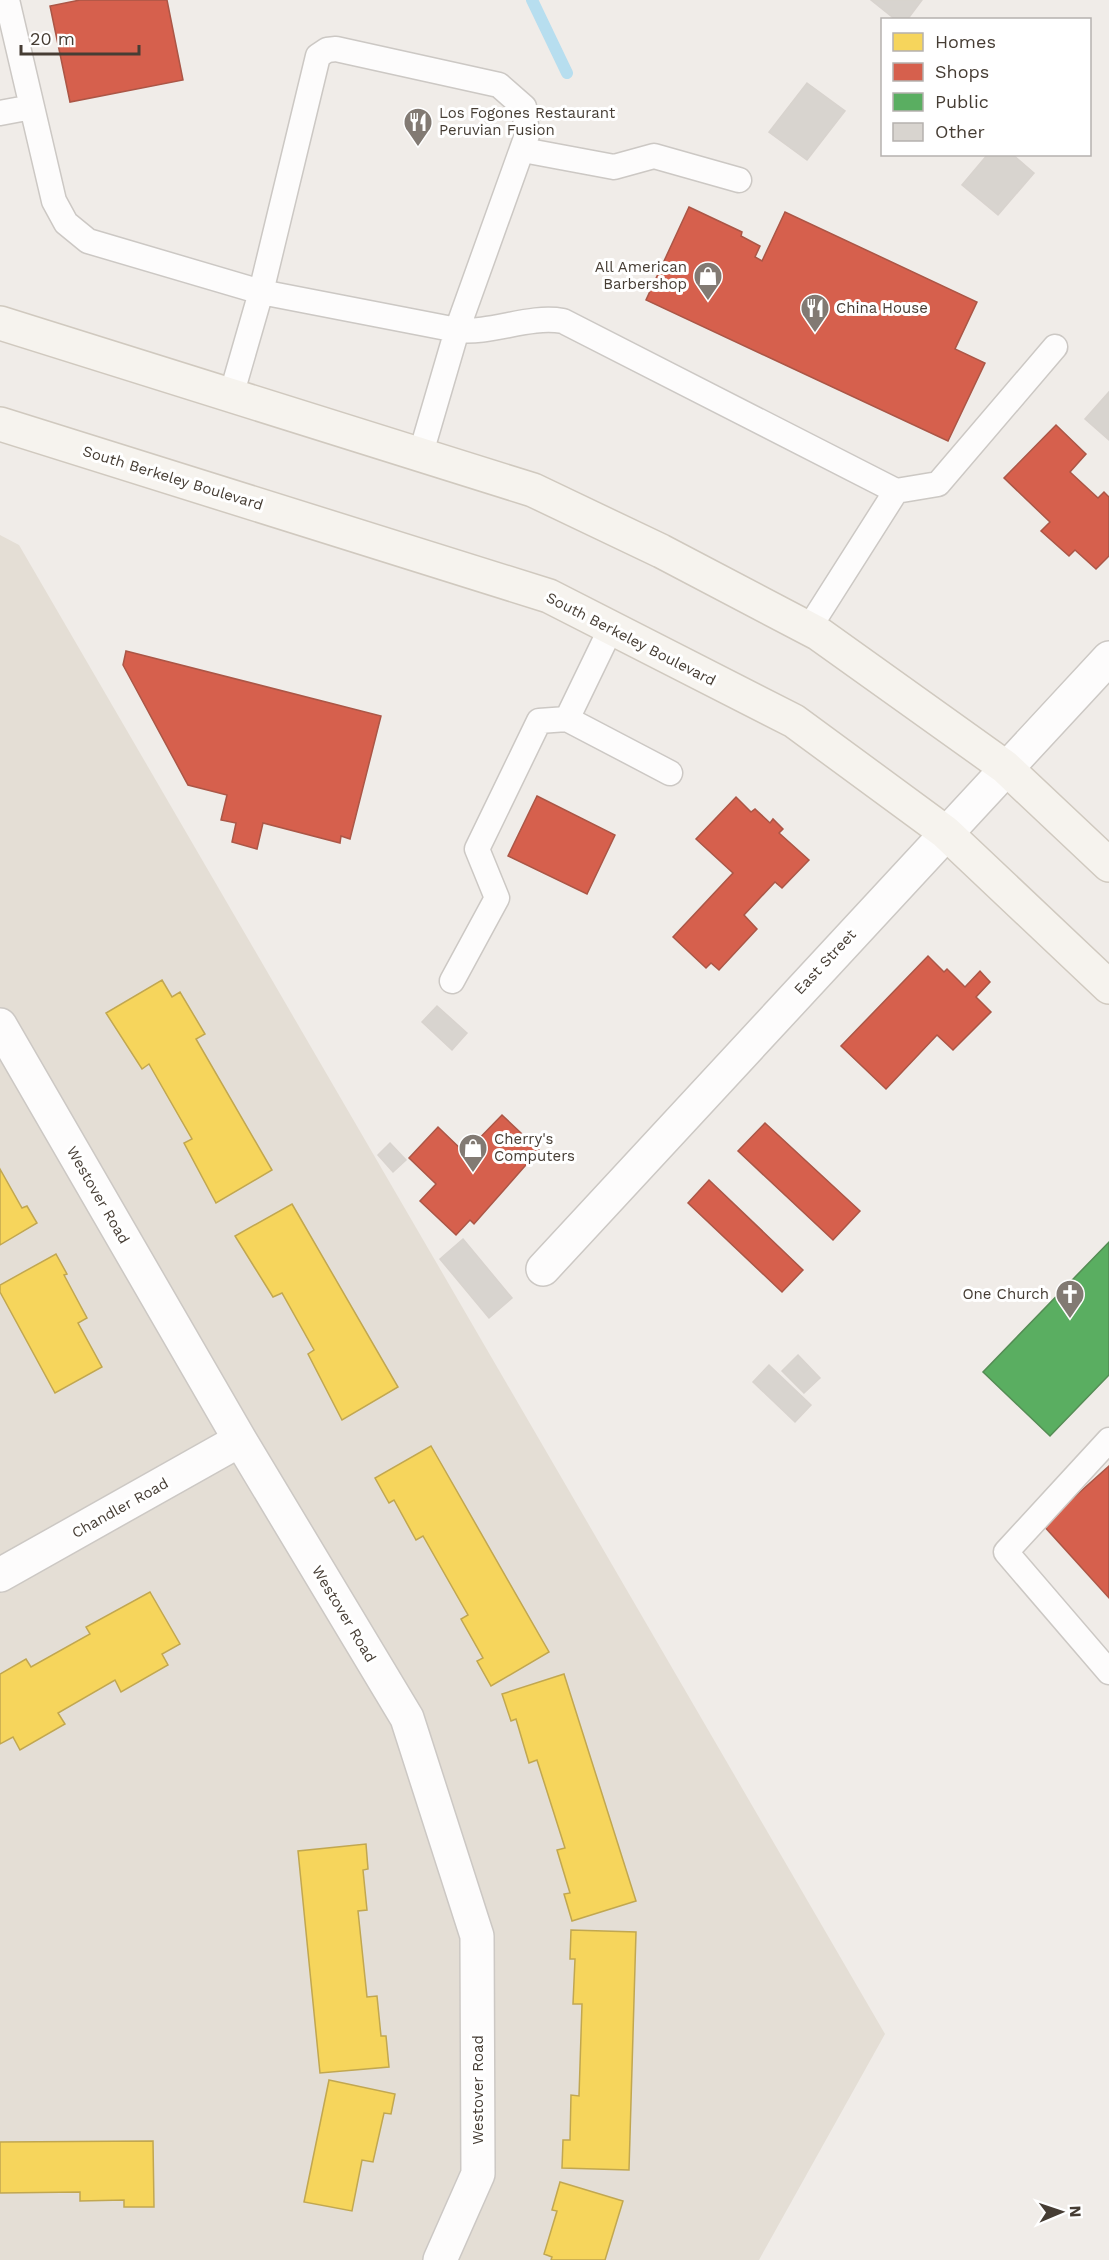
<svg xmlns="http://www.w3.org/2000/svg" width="1109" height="2260" font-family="'Work Sans',sans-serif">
  <rect width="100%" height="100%" fill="#f0ece8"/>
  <path fill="#e4ded5" d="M0 535 19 545 885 2034 759 2260H0Z"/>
  <path fill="#f6d55c" stroke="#c1a750" stroke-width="1.5" d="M162 980 172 997 180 992 205 1034 196 1039 272 1170 216 1203 184 1143 192 1139 149 1064 142 1069 106 1013Z
    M0 1169 22 1208 27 1206 37 1223 0 1245Z
    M292 1204 398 1387 342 1420 308 1354 314 1350 282 1293 273 1297 235 1236Z
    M56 1254 67 1274 64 1275 87 1318 78 1323 102 1367 55 1393 0 1292V1285Z
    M431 1446 549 1652 491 1686 477 1661 483 1658 461 1619 468 1615 423 1536 416 1540 394 1500 389 1503 375 1478Z
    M150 1592 180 1644 162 1654 168 1665 121 1692 115 1680 58 1713 65 1724 20 1750 13 1737 0 1744V1674L26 1659 31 1667 90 1634 86 1627Z
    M564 1674 636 1901 572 1921 564 1894 570 1893 557 1850 565 1848 537 1760 529 1763 516 1719 511 1721 502 1694Z
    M366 1844 368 1869 363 1870 367 1910 358 1911 367 1997 377 1996 381 2036H386L389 2067 320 2073 298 1851Z
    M571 1930 636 1932 629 2170 562 2168 563 2140H570L571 2095 579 2096 582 2004H573L575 1959H570Z
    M329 2080 395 2094 391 2114 384 2113 373 2162 362 2160 352 2211 304 2202Z
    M153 2141 154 2207H124V2200L80 2201V2192L0 2193V2142Z
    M560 2182 623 2201 605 2260H551L552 2257 544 2254 557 2211 552 2210Z"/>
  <path fill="#d6604d" stroke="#ab5646" stroke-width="1.5" d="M80 0H167L183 80 70 102 50 6Z
    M689 207 742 232 741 236 760 246 755 257 762 261 785 212 977 302 955 349 985 363 948 441 646 300Z
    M1056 425 1086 454 1070 472 1098 498 1104 492 1109 497V556L1096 569 1075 550 1069 556 1041 531 1050 522 1004 478Z
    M126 651 381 716 350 839 341 836 340 843 263 823 257 849 232 842 236 823 221 820 227 795 188 785 123 665Z
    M537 796 615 835 587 894 508 856Z
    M736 797 751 812 755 809 770 823 773 819 783 829 779 833 809 860 782 888 775 882 744 915 757 929 719 970 711 963 706 968 673 937 733 873 696 839Z
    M928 956 944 972 947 969 965 987 980 971 990 982 976 997 991 1012 953 1050 937 1035 886 1089 841 1046Z
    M502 1115 539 1150 474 1224 470 1220 456 1235 420 1201 436 1184 409 1158 438 1127 465 1153Z
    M765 1123 860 1211 833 1240 738 1151Z
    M709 1180 803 1270 782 1292 688 1203Z
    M1109 1466V1598L1043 1525Z"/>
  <path fill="#5aae61" stroke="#548c54" stroke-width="1.5" d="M1109 1242V1375L1050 1436 983 1372Z"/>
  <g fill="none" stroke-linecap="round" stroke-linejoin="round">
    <path stroke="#b7deef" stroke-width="12" d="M532 0 567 73"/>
  </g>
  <path fill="#d8d4cf" stroke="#d8d3ce" stroke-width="1.5" d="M871 0H922L907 20H896Z
    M807 83 845 111 807 160 769 132Z
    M988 154H1012L1034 173 998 215 962 185Z
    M1109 392V440L1085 419Z
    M437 1006 467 1033 452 1050 422 1022Z
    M390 1143 406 1160 393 1172 378 1155Z
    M463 1239 512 1298 489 1318 440 1259Z
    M798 1355 820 1378 804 1393 782 1371Z
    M769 1365 811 1405 795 1422 753 1382Z"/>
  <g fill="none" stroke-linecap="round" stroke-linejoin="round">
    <g stroke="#ccc8c4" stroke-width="27">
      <path id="lane" d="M7 0 54 201 66 223 88 241 261 292 457 330C492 334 528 315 563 321L896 491 809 628
        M0 113 32 107
        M523 150 614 167 654 156 739 180
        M231 396 261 292 318 56 327 50 336 49 499 85 524 107 527 135 457 330 421 453
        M896 491 938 484 1055 347
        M567 719 670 773
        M452 981 497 898 477 849 539 721 567 719 611 628
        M1109 1440 1006 1552 1109 1672"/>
    </g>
    <g stroke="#ccc8c4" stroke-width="36">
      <path id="street" d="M0 1025 240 1440 407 1718 477 1936 478 2174 440 2260
        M543 1269 1109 658
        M0 1575 240 1440"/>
    </g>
    <g stroke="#d0c9bf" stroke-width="36">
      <path id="secondary" d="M0 323 533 490 661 551 819 634 1005 767 1109 865
        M0 424 549 596 794 721 945 832 1109 987"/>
    </g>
    <use href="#lane" stroke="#fdfcfc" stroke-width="24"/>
    <use href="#street" stroke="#fdfcfc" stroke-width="33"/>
    <use href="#secondary" stroke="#f6f3ee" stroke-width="33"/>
  </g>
  <defs>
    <g id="restaurant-pin" transform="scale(1.5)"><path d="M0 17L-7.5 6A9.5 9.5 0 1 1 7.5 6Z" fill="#827a73" stroke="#fff"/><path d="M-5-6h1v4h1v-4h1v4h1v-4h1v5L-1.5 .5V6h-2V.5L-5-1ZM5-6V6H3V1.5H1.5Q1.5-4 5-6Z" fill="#fff"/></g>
    <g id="shop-pin" transform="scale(1.5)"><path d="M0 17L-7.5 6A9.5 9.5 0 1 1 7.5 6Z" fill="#827a73" stroke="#fff"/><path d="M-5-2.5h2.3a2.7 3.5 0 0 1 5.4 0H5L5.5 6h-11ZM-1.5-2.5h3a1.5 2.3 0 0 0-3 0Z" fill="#fff"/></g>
    <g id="church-pin" transform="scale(1.5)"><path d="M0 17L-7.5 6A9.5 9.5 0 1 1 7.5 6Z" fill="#827a73" stroke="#fff"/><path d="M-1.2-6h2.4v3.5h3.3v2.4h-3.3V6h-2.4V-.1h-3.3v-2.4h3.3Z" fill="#fff"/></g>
  </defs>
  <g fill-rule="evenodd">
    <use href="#restaurant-pin" x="418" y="122"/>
    <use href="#shop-pin" x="708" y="276"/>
    <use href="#restaurant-pin" x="815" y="308"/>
    <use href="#shop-pin" x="473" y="1148"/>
    <use href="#church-pin" x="1070" y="1294"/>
  </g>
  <g text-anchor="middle" stroke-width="6" stroke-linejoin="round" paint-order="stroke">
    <g font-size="15" fill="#463d34" stroke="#fff" text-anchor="start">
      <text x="439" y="118">Los Fogones Restaurant<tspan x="439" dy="17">Peruvian Fusion</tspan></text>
      <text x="687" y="272" text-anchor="end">All American<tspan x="687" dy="17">Barbershop</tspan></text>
      <text x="836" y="313">China House</text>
      <text x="494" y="1144">Cherry's<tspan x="494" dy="17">Computers</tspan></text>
      <text x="1049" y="1299" text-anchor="end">One Church</text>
    </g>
    <g font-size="15" fill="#463d34" stroke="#fff">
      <text transform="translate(173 478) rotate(17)" y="5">South Berkeley Boulevard</text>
      <text transform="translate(631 639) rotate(27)" y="5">South Berkeley Boulevard</text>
      <text transform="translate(825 962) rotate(-47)" y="5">East Street</text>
      <text transform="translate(98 1195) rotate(60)" y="5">Westover Road</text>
      <text transform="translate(120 1508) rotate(-29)" y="5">Chandler Road</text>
      <text transform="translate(344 1614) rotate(59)" y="5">Westover Road</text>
      <text transform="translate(478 2090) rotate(-90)" y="5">Westover Road</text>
    </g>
  </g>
  <rect x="881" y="18" width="210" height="138" fill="#ffffff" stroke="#b5b1ae" stroke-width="1.5"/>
  <rect x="893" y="33" width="30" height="18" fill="#f6d55c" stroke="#b5b1ae" stroke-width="1.5"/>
  <text x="935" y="48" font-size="18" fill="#463d34">Homes</text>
  <rect x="893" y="63" width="30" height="18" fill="#d6604d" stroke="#b5b1ae" stroke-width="1.5"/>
  <text x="935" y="78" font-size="18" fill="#463d34">Shops</text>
  <rect x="893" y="93" width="30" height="18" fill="#5aae61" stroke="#b5b1ae" stroke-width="1.5"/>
  <text x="935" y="108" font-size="18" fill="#463d34">Public</text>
  <rect x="893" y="123" width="30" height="18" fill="#d8d4cf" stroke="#b5b1ae" stroke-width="1.5"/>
  <text x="935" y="138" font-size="18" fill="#463d34">Other</text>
  <g transform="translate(1061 2212) rotate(88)" stroke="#ffffff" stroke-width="4.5" paint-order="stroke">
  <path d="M0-4.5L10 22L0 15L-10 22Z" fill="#463d34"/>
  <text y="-9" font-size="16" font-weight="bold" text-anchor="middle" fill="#463d34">N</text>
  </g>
  <path d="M21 45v9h118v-9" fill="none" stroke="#463d34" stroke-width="3"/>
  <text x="30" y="45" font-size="18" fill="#463d34" stroke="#ffffff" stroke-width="4.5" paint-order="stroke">20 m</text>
</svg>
